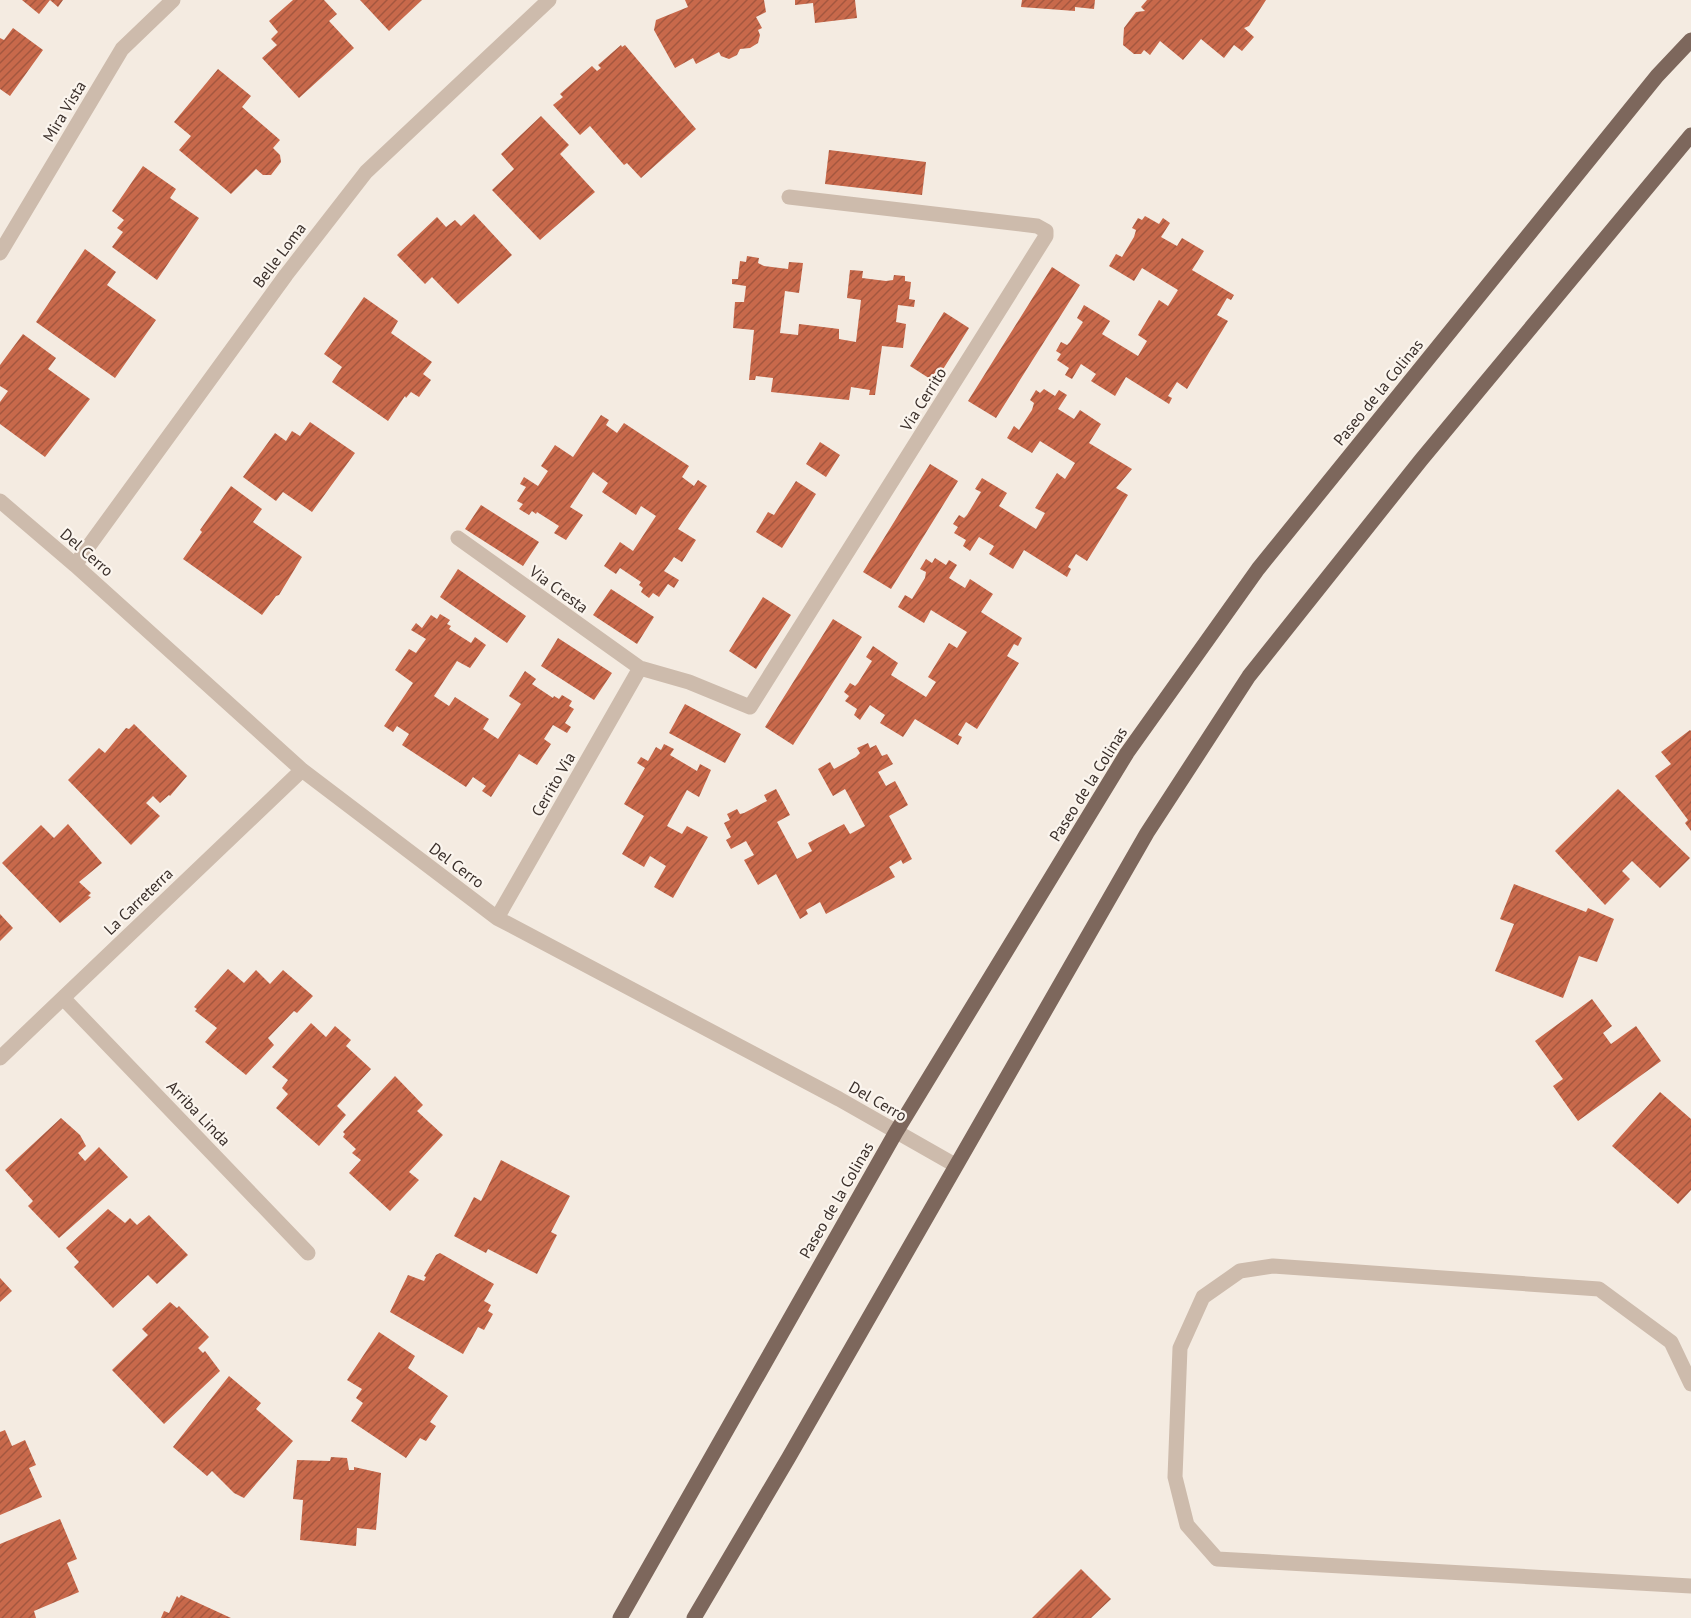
<svg xmlns="http://www.w3.org/2000/svg" width="1691" height="1618" font-family="'PT Sans',sans-serif">
  <defs>
    <pattern id="building-hatch" width="6" height="6" patternUnits="userSpaceOnUse" patternTransform="scale(1.5)"><rect width="6" height="6" fill="#c8694b"/><path d="M-1 1l2-2M0 6l6-6M5 7l2-2" fill="none" stroke="#a4573f"/></pattern>
  </defs>
  <rect width="100%" height="100%" fill="#f4ebe1"/>
  <path fill="url(#building-hatch)" d="M22 0H63L58 7 50 0 39 14Z
    M293 0H324L337 14 329 21 354 48 299 98 262 58 277 45 271 39 278 32 269 21Z
    M360 0H422L389 31Z
    M685 0H764L766 12 756 17 762 28 758 30 760 35 758 43 750 48 740 49 737 55 729 59 721 56 719 52 696 64 693 58 675 68 654 30 656 20 688 7Z
    M795 0H855L857 18 815 23 813 3 795 5Z
    M1022 0H1095L1094 9 1075 7V11L1021 7Z
    M1147 0H1266L1249 26 1244 28 1254 37 1242 51 1234 45 1224 58 1201 39 1183 60 1160 41 1150 55 1144 50 1141 54H1134L1123 45 1124 28 1136 12 1145 11 1141 7Z
    M13 28 43 50 10 96 0 89V38L4 40Z
    M621 45 622 47 625 45 696 129 641 178 627 163 624 165 590 126 580 135 553 105 563 97 560 94 592 66 597 71 601 68 598 65Z
    M218 69 251 96 242 107 280 140 273 148 280 155 281 162 271 175H263L256 169 231 194 179 150 191 136 174 122Z
    M541 116 569 145 560 154 595 192 540 240 492 190 514 169 501 154Z
    M829 150 926 162 922 195 825 184Z
    M143 166 176 189 170 198 199 218 157 280 112 247 123 232 117 228 124 220 112 211Z
    M474 214 512 255 458 304 432 277 425 284 397 255 437 217 446 227 455 220 461 226Z
    M1145 216 1159 224 1163 218 1170 223 1161 237 1177 246 1182 238 1204 251 1192 270 1234 295 1231 300 1227 298 1217 315 1228 321 1187 389 1177 382 1168 396 1172 398 1169 404 1126 377 1115 396 1091 381 1096 374 1081 364 1072 379 1065 375 1069 368 1057 360 1061 354 1056 351 1061 342 1067 345 1070 342 1083 322 1077 318 1084 305 1110 321 1102 334 1138 356 1147 341 1138 335 1159 300 1168 306 1178 290 1142 268 1134 281 1109 266 1116 254 1122 257 1134 237 1136 230 1132 228 1138 218 1142 220Z
    M85 249 116 272 107 285 156 320 115 378 36 322Z
    M747 256 759 258 758 263 764 266 788 269 789 262 803 263 799 293 785 291 780 333 798 335 799 324 839 329V339L856 342 861 300 847 298 850 270 863 271 862 278 886 281 893 280 894 275 905 276V281L911 282 909 299 915 300 914 307 898 305 896 322 906 324 903 348 882 346 875 395H869L870 390 851 387 849 400 771 392 773 378 756 376 755 380H749L754 330 733 328 735 302H744L746 286 732 284V279H738L740 261 746 262Z
    M1052 267 1080 285 996 418 968 401Z
    M364 297 398 321 391 333 432 362 423 374 431 380 419 397 411 392 406 398 405 396 388 421 332 382 342 367 324 354Z
    M944 312 969 328 935 382 910 366Z
    M23 334 56 358 48 369 90 399 45 457 0 424V402L8 391 0 386V365Z
    M1044 389 1055 396 1059 390 1067 395 1058 409 1074 419 1080 410 1101 424 1089 443 1132 469 1116 488 1128 495 1087 561 1076 554 1068 567 1071 569 1067 577 1024 550 1013 569 989 554 994 546 979 537 970 551 963 546 966 540 954 533 958 527 953 524 959 515 964 518 967 515 981 492 975 489 982 478 1007 493 999 506 1036 529 1045 513 1035 508 1057 473 1065 479 1075 463 1040 441 1032 453 1007 438 1014 426 1019 430 1032 410 1034 403 1030 400 1036 390 1040 393Z
    M601 415 609 420 606 425 617 433 624 423 689 466 682 477 694 486 698 480 707 486 678 529 696 540 682 562 674 557 664 571 679 580 674 588 668 584 659 597 653 593 649 598 641 592 643 588 639 585 641 582 620 568 616 574 604 566 620 542 633 551 656 516 641 506 636 515 602 492 608 483 593 472 570 507 583 515 566 540 554 533 559 526 537 512 536 514 532 511 529 515 519 509 523 504 517 501 526 487 520 484 524 477 538 486 548 471 541 466 555 445 573 457Z
    M310 422 355 453 312 512 283 492 276 501 243 477 275 433 286 441 292 431 300 436Z
    M820 442 840 455 826 477 806 464Z
    M930 464 958 481 891 589 863 572Z
    M796 481 816 494 782 548 756 532 768 512 774 515Z
    M231 486 262 509 253 522 302 557 279 595 276 596 262 615 183 559 202 532 200 530Z
    M481 505 539 542 523 566 465 529Z
    M935 558 946 565 949 560 957 565 949 578 965 588 970 579 993 594 981 612 1022 638 1018 646 1014 644 1007 656 1019 663 977 729 966 722 958 735 962 737 958 745 915 719 903 737 880 723 885 715 870 705 860 720 854 715 857 709 845 701 849 696 844 692 850 683 855 686 858 683 872 661 866 657 873 646 898 663 891 675 926 697 936 682 928 677 949 643 957 648 967 632 931 610 924 623 898 607 905 595 912 599 925 578 926 572 920 569 926 559 932 563Z
    M458 569 526 616 507 643 440 597Z
    M611 589 654 617 637 644 593 615Z
    M763 597 791 615 756 669 729 651Z
    M440 614 450 620 447 624 451 626 449 629 471 643 475 637 486 645 470 668 457 661 434 696 449 706 455 697 489 719 483 729 498 739 521 704 509 696 525 671 536 679 532 684 553 698 554 696 559 699 562 695 572 701 569 706 574 709 565 723 571 727 567 733 553 725 544 739 551 744 537 765 519 754 491 797 482 791 486 786 473 777 466 787 402 745 409 734 397 726 393 732 384 726 413 683 395 670 409 649 416 653 426 639 411 630 416 623 422 628 431 615 437 619Z
    M833 619 862 637 793 745 765 727Z
    M558 638 612 673 594 700 541 666Z
    M685 704 741 734 725 763 669 733Z
    M134 724 187 776 170 796 169 795 160 803 153 796 146 803 160 816 131 845 68 780 99 748 105 753 126 728 129 729Z
    M1690 730 1691 731V831L1685 823 1688 820 1655 776 1671 764 1661 752Z
    M868 743 870 748 876 745 882 756 887 754 893 764 878 772 886 786 895 781 908 805 889 816 912 859 903 864 901 860 889 867 895 877 826 914 820 902 806 910 808 914 800 919 776 874 758 885 744 860 754 855 746 841 731 849 726 840 731 837 724 823 730 820 727 814 737 809 740 814 744 813 767 801 764 795 776 789 790 815 777 822 797 859 812 851 808 843 844 824 850 834 865 826 845 789 833 796 818 769 830 762 834 769 856 757 860 753 857 748Z
    M664 744 674 749 670 755 697 771 700 764 711 770 699 797 687 790 667 826 682 834 687 826 708 837 673 898 654 887 666 866 650 856 644 867 622 854 644 816 624 804 645 768 637 763 641 757 648 761 656 747 661 750Z
    M1618 789 1690 858 1660 888 1632 861 1622 871 1630 879 1605 905 1555 851Z
    M68 824 102 863 79 882 91 893 88 896 91 897 60 923 2 863 41 825 54 838Z
    M1514 884 1586 912 1588 908 1614 919 1597 962 1579 956 1563 998 1495 971 1514 924 1500 919Z
    M0 914 13 928 0 941Z
    M228 969 244 983 256 970 270 984 283 970 313 996 297 1013 294 1011 268 1038 274 1045 246 1075 205 1042 217 1028 195 1011 197 1009 194 1007Z
    M1592 999 1612 1026 1603 1033 1611 1044 1636 1026 1661 1061 1578 1121 1553 1086 1563 1079 1535 1041Z
    M311 1023 326 1037 335 1026 351 1040 346 1046 371 1069 337 1106 346 1115 319 1146 276 1108 288 1094 282 1088 288 1080 272 1067Z
    M395 1076 423 1105 417 1111 443 1135 409 1172 419 1180 390 1211 349 1173 361 1160 352 1153 356 1149 343 1137 345 1134 343 1132Z
    M1660 1092 1691 1119V1190L1678 1204 1612 1146Z
    M61 1118 80 1135 86 1146 78 1153 85 1161 99 1147 128 1177 59 1238 28 1206 33 1201 5 1170Z
    M501 1160 570 1196 551 1232 557 1235 537 1274 488 1249 486 1253 454 1236 474 1197 481 1201Z
    M108 1209 125 1223 130 1218 137 1225 149 1215 188 1255 157 1284 148 1275 113 1308 74 1267 79 1262 66 1248Z
    M440 1253 494 1284 484 1301 491 1305 488 1311 493 1314 484 1330 478 1327 463 1354 390 1312 408 1275 424 1281 426 1277 424 1276 436 1255Z
    M0 1278 12 1291 0 1302Z
    M170 1302 177 1308 179 1306 209 1337 198 1348 203 1353 205 1351 220 1371 164 1424 112 1370 148 1335 142 1329Z
    M379 1332 415 1356 408 1368 448 1396 430 1422 436 1426 426 1441 420 1438 406 1458 351 1421 363 1403 356 1398 362 1389 347 1380Z
    M229 1376 261 1403 256 1409 293 1441 244 1498 234 1493 212 1471 207 1476 173 1447Z
    M5 1430 12 1446 25 1440 36 1465 29 1468 42 1497 0 1515V1432Z
    M331 1457 347 1458 349 1470H354V1467L381 1473 376 1530 357 1528 356 1546 300 1540 303 1500 293 1499 297 1460 330 1461Z
    M60 1519 77 1559 67 1563 79 1592 34 1611 36 1618H0V1544Z
    M1081 1569 1111 1599 1091 1618H1032Z
    M181 1595 231 1618H161L164 1611 169 1613 177 1596 179 1598Z"/>
  <g fill="none" stroke-linecap="round" stroke-linejoin="round">
    <path stroke="#cdbbac" stroke-width="15" d="M0 253 122 49 173 0
      M0 501 75 565 302 770 497 918 839 1099 955 1165
      M458 538 640 668 689 682 750 707 1046 236V231L1037 226 789 197
      M75 565 286 275 366 172 549 0
      M497 918 640 668
      M63 998 308 1253
      M0 1058 302 770
      M1691 1384 1671 1342 1599 1289 1273 1266 1240 1271 1203 1297 1180 1348 1175 1477 1187 1525 1217 1559 1691 1586"/>
    <path stroke="#7d675c" stroke-width="15" d="M620 1618 896 1132 1127 753 1258 569 1657 76 1691 40
      M694 1618 789 1457 1147 833 1249 676 1421 460 1691 135"/>
  </g>
  <g text-anchor="middle" stroke-width="4.5" stroke-linejoin="round" paint-order="stroke">
    <g font-size="16" fill="#3b302b" stroke="#fbf5ee">
      <text transform="translate(64 111) rotate(-59)" y="6">Mira Vista</text>
      <text transform="translate(279 255) rotate(-53)" y="6">Belle Loma</text>
      <text transform="translate(1378 392) rotate(-51)" y="6">Paseo de la Colinas</text>
      <text transform="translate(923 399) rotate(-58)" y="6">Via Cerrito</text>
      <text transform="translate(87 552) rotate(41)" y="6">Del Cerro</text>
      <text transform="translate(559 589) rotate(36)" y="6">Via Cresta</text>
      <text transform="translate(553 784) rotate(-60)" y="6">Cerrito Via</text>
      <text transform="translate(1088 784) rotate(-58)" y="6">Paseo de la Colinas</text>
      <text transform="translate(457 865) rotate(37)" y="6">Del Cerro</text>
      <text transform="translate(138 901) rotate(-44)" y="6">La Carreterra</text>
      <text transform="translate(878 1101) rotate(30)" y="6">Del Cerro</text>
      <text transform="translate(199 1113) rotate(46)" y="6">Arriba Linda</text>
      <text transform="translate(836 1200) rotate(-60)" y="6">Paseo de la Colinas</text>
    </g>
  </g>
</svg>
